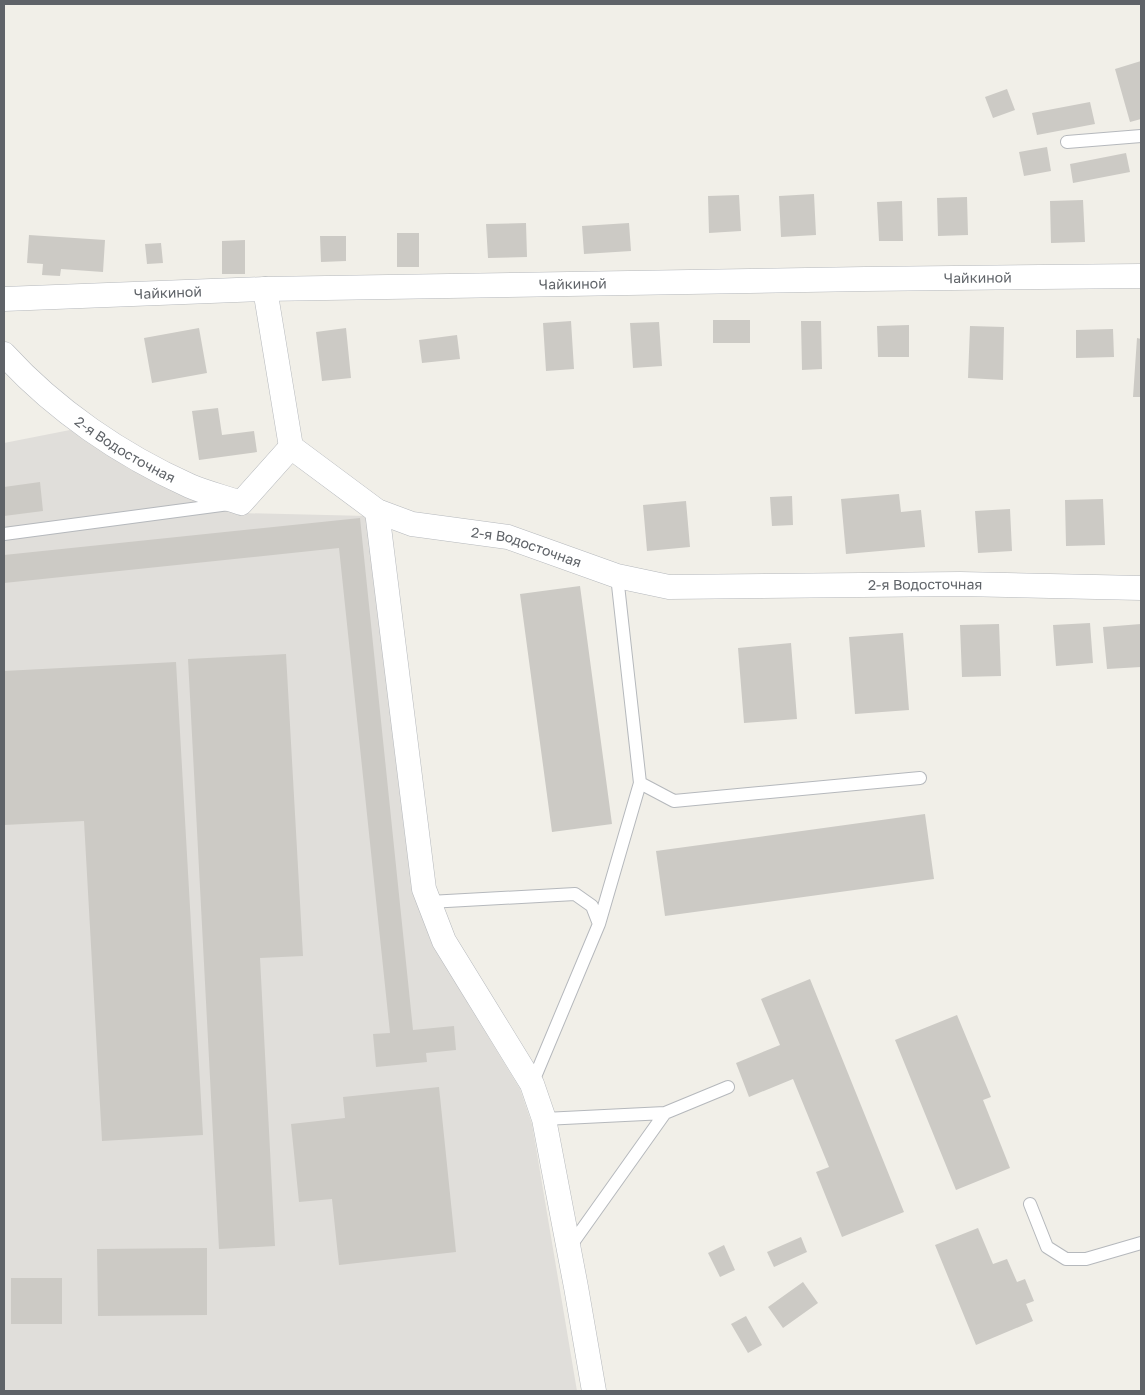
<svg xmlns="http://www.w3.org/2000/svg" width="1145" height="1395" font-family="'Golos Text',sans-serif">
  <rect width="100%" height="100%" fill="#f1efe8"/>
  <path fill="#e0deda" d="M70 430 129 469 184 495 238 513 368 516 436 947 470 1007 520 1089 532 1124 577 1391H4V443Z"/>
  <path fill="#cccac5" d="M1141 61V119L1130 122 1115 69Z
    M1007 89 1015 110 993 118 985 97Z
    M1090 102 1095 124 1037 135 1032 113Z
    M1047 147 1051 171 1024 176 1019 152Z
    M1126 153 1130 172 1073 183 1070 164Z
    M814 194 816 235 781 237 779 196Z
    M739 195 741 231 709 233 708 196Z
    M967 197 968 235 938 236 937 198Z
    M1083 200 1085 242 1051 243 1050 201Z
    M902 201 903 241H879L877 202Z
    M526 223 527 257 488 258 486 224Z
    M629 223 631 251 584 254 582 226Z
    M397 233H419V267H397Z
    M29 235 105 240 103 272 61 269 60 276 42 275 43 264 27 263Z
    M320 236H346V261L321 262Z
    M245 240V274H222V241Z
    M161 243 163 263 147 264 145 244Z
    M713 320H750V343H713Z
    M571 321 574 369 546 371 543 323Z
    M801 321H821L822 369 802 370Z
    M659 322 662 366 633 368 630 323Z
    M909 325V357H878L877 326Z
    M970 326 1004 327 1003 380 968 378Z
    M199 328 207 373 152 383 144 338Z
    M346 328 351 378 322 381 316 332Z
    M1113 329 1114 357 1076 358V330Z
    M457 335 460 359 422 363 419 340Z
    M1137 338 1141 339V397H1133Z
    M218 408 222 435 254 431 257 452 199 460 192 411Z
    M40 482 43 511 4 516V487Z
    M899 494 901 512 921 510 925 547 846 554 841 499Z
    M792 496 793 525 772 526 770 497Z
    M1103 499 1105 545 1066 546 1065 500Z
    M686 501 690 547 647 551 643 505Z
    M1010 509 1012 551 978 553 975 511Z
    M360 518 413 1030 454 1026 456 1050 426 1053 427 1062 376 1067 373 1034 390 1033 339 548 4 583V555Z
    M580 586 612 824 552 832 520 594Z
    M1090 623 1093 663 1056 666 1053 625Z
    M999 624 1001 676 962 677 960 625Z
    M1141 624V667L1107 669 1103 627Z
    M903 633 909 710 855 714 849 637Z
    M791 643 797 719 744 723 738 648Z
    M286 654 303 956 260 958 275 1246 219 1249 188 659Z
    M176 662 203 1135 102 1141 84 821 4 825V671Z
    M925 814 934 879 665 916 656 851Z
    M810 979 904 1212 842 1237 816 1172 829 1167 793 1079 749 1097 736 1063 780 1045 761 999Z
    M957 1015 991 1097 983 1100 1010 1168 956 1190 895 1040Z
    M439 1087 456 1252 339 1265 332 1199 299 1202 291 1124 345 1118 343 1097Z
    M978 1228 993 1264 1007 1259 1017 1282 1025 1279 1034 1301 1026 1304 1033 1321 976 1345 935 1245Z
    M801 1237 807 1252 774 1267 767 1252Z
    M724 1245 735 1270 720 1277 708 1253Z
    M207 1248V1315L98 1316 97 1249Z
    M11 1278H62V1324H11Z
    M803 1282 818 1303 783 1328 768 1307Z
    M746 1316 762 1345 748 1353 731 1324Z"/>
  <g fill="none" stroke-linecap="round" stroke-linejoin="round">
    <g stroke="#b5b8bc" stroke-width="14">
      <path id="service" d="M1067 142 1141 136
        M4 534 229 504
        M640 783 674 801 920 778
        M429 902 575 894 592 906 599 924 532 1084
        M599 924 640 783 617 576
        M544 1119 665 1113 728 1087
        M1030 1204 1047 1247 1066 1259H1086L1141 1243
        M569 1248 665 1113"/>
    </g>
    <g stroke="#b5b8bc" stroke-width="25">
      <g id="minor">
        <path d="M265 289 291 447"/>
        <path id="s1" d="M4 299 265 289 865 279 1141 276"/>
        <path id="s2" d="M4 354C55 410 121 455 190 486 206 493 224 497 241 503L291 447 377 511 412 524 508 537 617 576 669 587 960 584 1141 588"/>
        <path d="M377 511 424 889 444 941 532 1084 544 1119 576 1287 594 1391"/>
      </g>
    </g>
    <use href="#service" stroke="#fff" stroke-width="12"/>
    <use href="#minor" stroke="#fff" stroke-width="24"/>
  </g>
  <g text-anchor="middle" stroke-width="5" stroke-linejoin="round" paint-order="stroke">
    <g font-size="14" fill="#5f6368" stroke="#fff">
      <text dy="5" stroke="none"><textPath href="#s1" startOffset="974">Чайкиной</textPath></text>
      <text dy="5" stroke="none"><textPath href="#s1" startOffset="569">Чайкиной</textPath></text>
      <text dy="5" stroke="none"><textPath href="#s1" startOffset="164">Чайкиной</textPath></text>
      <text dy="5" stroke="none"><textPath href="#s2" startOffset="155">2-я Водосточная</textPath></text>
      <text dy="5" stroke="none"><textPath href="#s2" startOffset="620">2-я Водосточная</textPath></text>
      <text dy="5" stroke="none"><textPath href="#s2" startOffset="1025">2-я Водосточная</textPath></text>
    </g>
  </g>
  <rect width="1145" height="1395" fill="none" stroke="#5f6368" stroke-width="10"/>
</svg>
